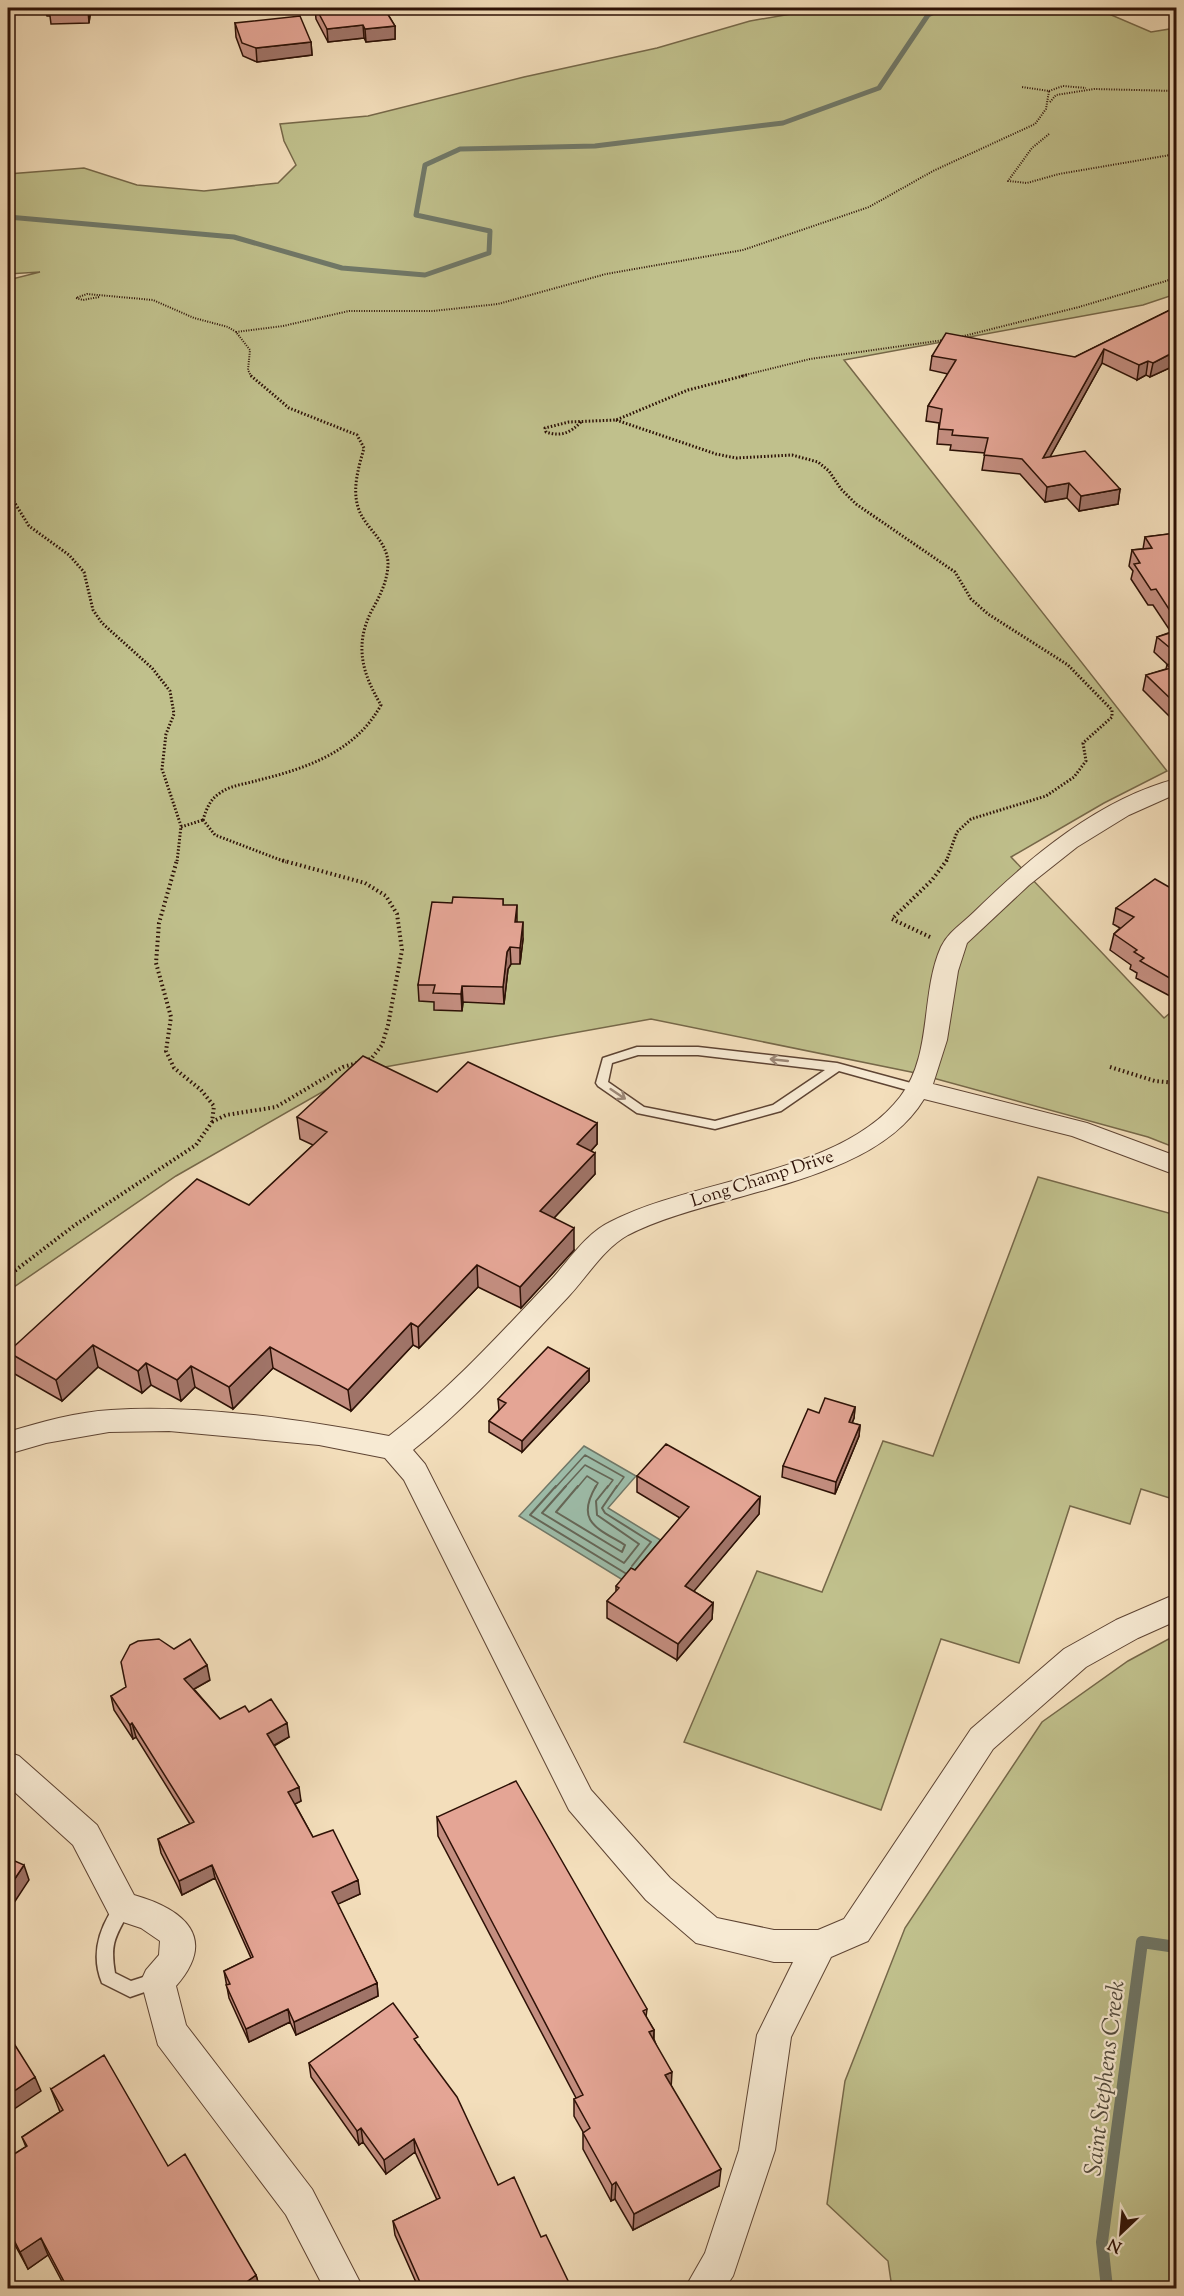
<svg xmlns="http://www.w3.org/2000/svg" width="1184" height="2296" font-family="'Sorts Mill Goudy',serif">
  <rect width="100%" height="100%" fill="#f3debb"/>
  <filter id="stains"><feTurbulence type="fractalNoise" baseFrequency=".00333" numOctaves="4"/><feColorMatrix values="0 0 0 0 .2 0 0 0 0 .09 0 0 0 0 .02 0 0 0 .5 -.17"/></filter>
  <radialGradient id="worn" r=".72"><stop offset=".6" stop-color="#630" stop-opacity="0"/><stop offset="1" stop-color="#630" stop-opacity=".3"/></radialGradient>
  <path fill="#c0c08c" stroke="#766849" stroke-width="1.5" d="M826 8H1095L1151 32 1176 28V294L1143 305 844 360 1167 771 1104 803 1011 857 1164 1018 1176 1008V1148L1148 1137 911 1072 651 1019 357 1072 176 1176 8 1291V280L40 272 8 274V174L84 168 137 185 204 191 278 183 296 165 284 141 280 124 368 116 524 77 657 48 750 21Z
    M1038 1177 1176 1215V1500L1141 1489 1130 1524 1070 1506 1019 1663 941 1639 881 1810 684 1742 757 1571 822 1592 883 1441 933 1456Z
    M1176 1635V2288H892L888 2261 827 2204 845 2081 905 1928 1042 1722 1128 1661Z"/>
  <path fill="#9dbdaa" stroke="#707868" stroke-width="1.5" d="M584 1446 636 1476 608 1508 662 1541 626 1582 519 1516Z"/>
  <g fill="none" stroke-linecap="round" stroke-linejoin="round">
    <path stroke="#656758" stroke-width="1.5" d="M555 1488 585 1455 624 1477 616 1488
      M564 1488 585 1465 613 1480 607 1488
      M577 1488 587 1476 598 1483 595 1488"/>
    <path stroke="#656758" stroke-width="2" d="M556 1486 530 1515 625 1573
      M566 1486 542 1513 624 1563 639 1544 597 1515 596 1501 608 1486
      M578 1486 556 1512 622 1552 625 1545C597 1528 575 1522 596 1486
      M617 1486 602 1508 605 1513 651 1542 632 1566"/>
    <path stroke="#707868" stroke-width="5" d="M8 217 234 237 342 268 425 275 489 253 490 231 416 215 425 165 460 149 595 146 783 123 879 88 928 15 942 8"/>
    <path stroke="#707868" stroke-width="12" d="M1107 2288 1102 2242 1142 1942 1176 1947"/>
    <g stroke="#5e4433" stroke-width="3">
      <path id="lane" d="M637 1047H698L837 1063 922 1086 924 1089 918 1093 839 1071 781 1111 715 1129 637 1113 598 1086 596 1083 603 1058ZM638 1055H698L825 1070 773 1105 715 1121 644 1107 608 1082 612 1063Z
        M123 1900 129 1902 131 1907C118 1935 109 1939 115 1973L131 1981 156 1973 162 1976 164 1981 162 1986 130 1997 102 1983C92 1959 97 1935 110 1913 114 1907 116 1902 123 1900Z"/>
    </g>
    <g stroke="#5e4433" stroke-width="2">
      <path id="street" d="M1176 779V794L1129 815 1077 847 1029 885 967 943 958 971 947 1040 933 1084 1087 1123 1176 1156V1175L1072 1136 924 1099C872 1186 713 1191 628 1235 603 1249 587 1277 568 1297 518 1350 470 1405 413 1450L425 1464 591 1790 670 1878 717 1918 774 1930H818L844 1919 971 1729 1064 1649 1116 1620 1176 1594V1621L1138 1638 1086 1667 993 1749 868 1941 831 1957 791 2037 775 2150 733 2276 725 2288H685L705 2253 739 2150 757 2035 793 1962H774L696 1943 646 1900 569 1810 404 1480 385 1458 319 1445 169 1431 109 1432 46 1443 8 1454V1432C41 1422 76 1412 111 1410 200 1404 302 1420 389 1436 448 1391 498 1336 549 1282 568 1262 585 1234 610 1222 695 1178 841 1174 900 1097 933 1055 920 994 941 947 948 932 963 923 974 912 1030 857 1099 799 1176 779Z
        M8 1752 19 1756 97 1825 134 1895C183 1909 219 1937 176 1986L186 2025 312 2189 363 2288H324L286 2215 158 2045 141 1981 146 1970 159 1955 160 1941 141 1928 111 1918 73 1845 8 1786Z"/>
    </g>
    <path stroke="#2d1106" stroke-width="2" stroke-dasharray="1 1.5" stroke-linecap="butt" d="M1049 91 1063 86 1086 88
      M1050 102 1056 95 1094 89 1176 91
      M1049 134 1032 148 1008 181 1027 183 1059 174 1176 154
      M99 297 83 300 76 298 87 294 153 300 194 318 228 327 236 332 250 350 248 370 251 376
      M236 332 283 326 349 311H433L498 304 606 274 743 250 869 207 933 171 1035 124 1046 109 1049 91 1022 87
      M960 337 1079 307 1176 278
      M741 376 810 359 944 340"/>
    <path stroke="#2d1106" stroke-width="3" stroke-dasharray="1.5 2" stroke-linecap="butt" d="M616 420 716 454 736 458 792 455 818 462 829 471 841 489 856 504 955 572 971 599 988 614 1068 665 1112 710V717L1083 743 1086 761 1074 777 1046 796 971 819 957 832 946 862
      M581 422C570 433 561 437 546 432L545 428 569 422 616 420 688 390 747 375
      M8 492 29 526 69 555 84 572 93 610 102 623 152 668 170 691 174 714 166 734 162 769 181 826 177 862
      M203 820C206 810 210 799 220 793 231 785 246 784 259 780 308 768 356 751 381 705 362 673 354 645 372 610 380 596 388 580 388 563 387 539 364 528 358 507 352 488 359 466 364 448L357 435 289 408 250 375
      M203 820 215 835 286 862
      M181 827 203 820"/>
    <path stroke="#2d1106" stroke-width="4" stroke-dasharray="1.5 3" stroke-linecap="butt" d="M930 937 892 919 932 880 947 860
      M1110 1067 1155 1081 1176 1083
      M212 1122 226 1115 276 1107 343 1067 371 1059 382 1045 388 1025 402 950 397 914 386 896 365 883 281 860
      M8 1276 75 1225 196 1145 212 1122 214 1106 201 1090 174 1068 166 1051 171 1017 156 963 159 923 177 860"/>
    <use href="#lane" fill="#f7ead3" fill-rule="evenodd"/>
    <use href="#street" fill="#f7ead3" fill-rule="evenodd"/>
  </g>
  <path fill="#c48e80" stroke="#2d1106" stroke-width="1.5" d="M44 8H91L89 23 51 24 50 16H47Z
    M315 8H384L395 26V39L366 42 364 38 328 42 316 19Z
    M235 23 311 42 312 55 257 62 243 56 236 37Z
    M1176 307V365L1150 377 1146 375 1137 380 1102 363 1050 457 1120 489 1118 504 1079 511 1067 498 1045 502 1020 474 982 470 985 453 950 450 951 445 937 444 939 423 926 421 928 406 948 374 930 370 932 356 1075 357Z
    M1176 533V723L1143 690 1146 675 1166 669 1167 665H1168L1154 652 1157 637 1171 632 1153 605H1148L1131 579 1133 571 1129 566 1132 550 1143 549 1145 537Z
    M1176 891V991L1170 996 1136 978 1137 973 1130 969 1131 965 1110 950 1114 934 1120 928 1113 924 1116 908Z
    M503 899V905L517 922 523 939 520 964H511L508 969 504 1004 463 1002 462 1011 434 1010V1002L419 1001 418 985 452 903Z
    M437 1092 597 1123V1144L591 1151 595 1174 554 1218 574 1250 521 1308 478 1287 419 1348 413 1345 351 1411 273 1368 233 1409 195 1387 181 1401 151 1385 142 1393 98 1367 62 1401 13 1373 8 1352 249 1205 313 1145 300 1139 297 1117Z
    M589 1369V1381L522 1452 489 1432V1421L499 1410 498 1399Z
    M855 1407 854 1418 852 1423 860 1425 859 1436 835 1494 782 1477 783 1466 819 1413Z
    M637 1476 760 1497 759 1514 693 1591 713 1603 712 1619 677 1660 607 1618V1601L616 1592V1586L635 1570 680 1518 637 1492Z
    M210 1680 194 1689 220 1719 249 1712 289 1737 274 1746 301 1801 295 1804 313 1837 360 1894 337 1904 377 1983 378 1996 296 2035 290 2022 249 2042 229 1998 224 1971 251 1958 215 1878 182 1895 161 1853 158 1839 190 1824 136 1737 133 1739 114 1710 111 1696Z
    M437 1817 647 2009 646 2017 654 2030V2039L671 2085 719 2186 633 2230 615 2199 611 2201 583 2149V2132L574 2116V2099L576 2098 438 1836Z
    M419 2045 498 2185 541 2237 572 2289H419L395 2235 393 2221 437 2200 415 2152 386 2174 363 2142 359 2145 311 2077 309 2063Z
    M51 2089 168 2166 256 2275 260 2289H66L48 2255 28 2269 8 2232V2158L26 2147 22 2137 60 2112Z"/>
  <path fill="#a07468" stroke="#2d1106" stroke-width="1.5" d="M88 8H91L89 23 88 10Z
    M363 25 364 38 328 42 327 29Z
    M395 26V39L366 42 365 29Z
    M311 42 312 55 257 62 256 48Z
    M1104 349 1102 363 1041 473 1043 458Z
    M1176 351V365L1150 377 1153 363Z
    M1148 361 1146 375 1137 380 1139 365Z
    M1069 483 1067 498 1045 502 1047 487Z
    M1120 489 1118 504 1079 511 1081 496Z
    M517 905V922H515Z
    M523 922V939L520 964V948Z
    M510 947 511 964 508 969 504 1004 503 987 507 952Z
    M1176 977V991L1170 996 1173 980Z
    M462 986 463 1002 462 1011 461 994Z
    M597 1123V1144L577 1166V1144Z
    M595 1153V1174L540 1233V1211Z
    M574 1228V1250L521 1308 520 1287Z
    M477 1265 478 1287 419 1348 418 1327Z
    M411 1323 413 1345 351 1411 348 1390Z
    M93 1345 98 1367 62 1401 56 1380Z
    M270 1347 273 1368 233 1409 229 1387Z
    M146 1363 151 1385 142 1393 138 1371Z
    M191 1366 195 1387 181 1401 177 1380Z
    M589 1369V1381L522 1452V1441Z
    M855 1407 854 1418 848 1433 849 1422Z
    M860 1425 859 1436 835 1494 836 1482Z
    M760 1497 759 1514 684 1603 685 1586Z
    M713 1603 712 1619 677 1660 678 1644Z
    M207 1665 210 1680 187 1693 184 1679Z
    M132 1723 136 1737 133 1739 130 1725Z
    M287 1723 289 1737 269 1748 267 1734Z
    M299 1787 301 1801 291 1806 288 1792Z
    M24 1865 29 1880 8 1912V1889Z
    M212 1865 215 1878 182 1895 179 1881Z
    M358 1880 360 1894 334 1906 332 1892Z
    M377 1983 378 1996 296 2035 294 2022Z
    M288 2009 290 2022 249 2042 246 2029Z
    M654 2030 653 2047 649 2032Z
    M672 2072 671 2089 665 2075Z
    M35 2077 41 2091 8 2113V2095Z
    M361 2128 363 2142 359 2145 357 2131Z
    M414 2139 415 2152 386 2174 384 2160Z
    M721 2169 719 2186 633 2230 634 2214Z
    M616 2182 615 2199 611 2201 612 2185Z
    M41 2238 48 2255 28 2269 20 2252Z
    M256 2275 260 2289H237Z
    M195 2283 196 2289H186Z
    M439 2284 440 2289H429Z"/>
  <path fill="#e4a595" stroke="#2d1106" stroke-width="1.5" d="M50 8H88V10L49 12Z
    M316 8H384L395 26 365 29 363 25 327 29Z
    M300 16 311 42 256 48 242 43 235 23Z
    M1176 307V351L1153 363 1148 361 1139 365 1104 349 1043 458 1085 451 1120 489 1081 496 1069 483 1047 487 1022 459 984 455 988 438 952 435 953 430 939 429 942 409 928 406 956 360 932 356 946 333 1075 357Z
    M1176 533V620L1156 589 1151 590 1134 564 1140 563 1132 550 1152 548 1145 537Z
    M1176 631V653L1157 637Z
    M1176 662V704L1146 675 1171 668 1167 665Z
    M1155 879 1176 891V977L1173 980 1140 961 1144 958 1134 952 1137 950 1114 934 1134 917 1116 908Z
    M453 897 503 899V905H517L515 922H523L520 948 510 947 507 952 503 987 462 986 461 994 433 993 435 985H418L432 902 452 903Z
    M363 1056 437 1092 468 1062 597 1123 577 1144 595 1153 540 1211 574 1228 520 1287 477 1265 418 1327 411 1323 348 1390 270 1347 229 1387 191 1366 177 1380 146 1363 138 1371 93 1345 56 1380 8 1352 197 1179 249 1205 327 1132 297 1117Z
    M548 1347 589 1369 522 1441 489 1421 506 1403 498 1399Z
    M825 1398 855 1407 849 1422 860 1425 836 1482 783 1466 808 1409 819 1413Z
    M666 1444 760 1497 685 1586 713 1603 678 1644 607 1601 619 1588 616 1586 631 1568 635 1570 689 1507 637 1476Z
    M159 1639 174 1649 190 1639 207 1665 184 1679 220 1719 245 1706 249 1712 271 1699 287 1723 267 1734 299 1787 288 1792 313 1837 333 1830 358 1880 332 1892 377 1983 294 2022 288 2009 246 2029 226 1985 230 1984 224 1971 253 1957 212 1865 179 1881 158 1839 194 1822 132 1723 130 1725 111 1696 126 1687 121 1662 130 1645 138 1641Z
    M516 1781 647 2009 643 2011 654 2030 649 2032 672 2072 665 2075 721 2169 634 2214 616 2182 612 2185 583 2133 590 2128 574 2099 583 2095 437 1817Z
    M8 1858 24 1865 8 1889Z
    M393 2003 418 2037 414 2039 457 2097 498 2185 514 2177 541 2237 546 2235 572 2289H441L439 2284 429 2289H423L393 2221 440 2198 414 2139 384 2160 361 2128 357 2131 309 2063Z
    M8 2034 35 2077 8 2095Z
    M104 2055 168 2166 185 2154 256 2275 237 2289H198L195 2283 186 2289H68L41 2238 20 2252 8 2228V2158L27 2146 22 2137 63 2110 51 2089Z"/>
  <defs><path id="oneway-shaft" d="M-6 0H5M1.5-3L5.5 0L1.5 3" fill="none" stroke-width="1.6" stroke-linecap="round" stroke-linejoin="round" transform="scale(1.5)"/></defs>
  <g stroke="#9c8877">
    <use href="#oneway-shaft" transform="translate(779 1060) rotate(-174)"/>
    <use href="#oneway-shaft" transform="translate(618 1094) rotate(34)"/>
  </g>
  <g text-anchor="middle" stroke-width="4.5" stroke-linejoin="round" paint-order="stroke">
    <g font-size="18" fill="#2d1106" stroke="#f7ead3">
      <text transform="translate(762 1178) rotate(-18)" y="6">Long Champ Drive</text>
    </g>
    <g font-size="24" font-style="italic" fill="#544d3f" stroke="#f7ead3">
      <text transform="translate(1104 2078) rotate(-83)" y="8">Saint Stephens Creek</text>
    </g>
  </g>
  <rect width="1184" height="2296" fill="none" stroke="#f3debb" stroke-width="30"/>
  <rect x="9" y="9" width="1166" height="2278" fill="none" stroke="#2d1106" stroke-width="3"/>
  <rect x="15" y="15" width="1154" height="2266" fill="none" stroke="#2d1106" stroke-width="1.5"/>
  <g transform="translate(1121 2233) rotate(206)" stroke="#f7ead3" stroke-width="4.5" paint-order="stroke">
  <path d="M0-4.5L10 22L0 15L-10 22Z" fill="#2d1106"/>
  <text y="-9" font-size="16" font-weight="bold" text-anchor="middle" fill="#2d1106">N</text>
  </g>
  <rect width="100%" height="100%" filter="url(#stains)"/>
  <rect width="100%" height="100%" fill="url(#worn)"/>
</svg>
